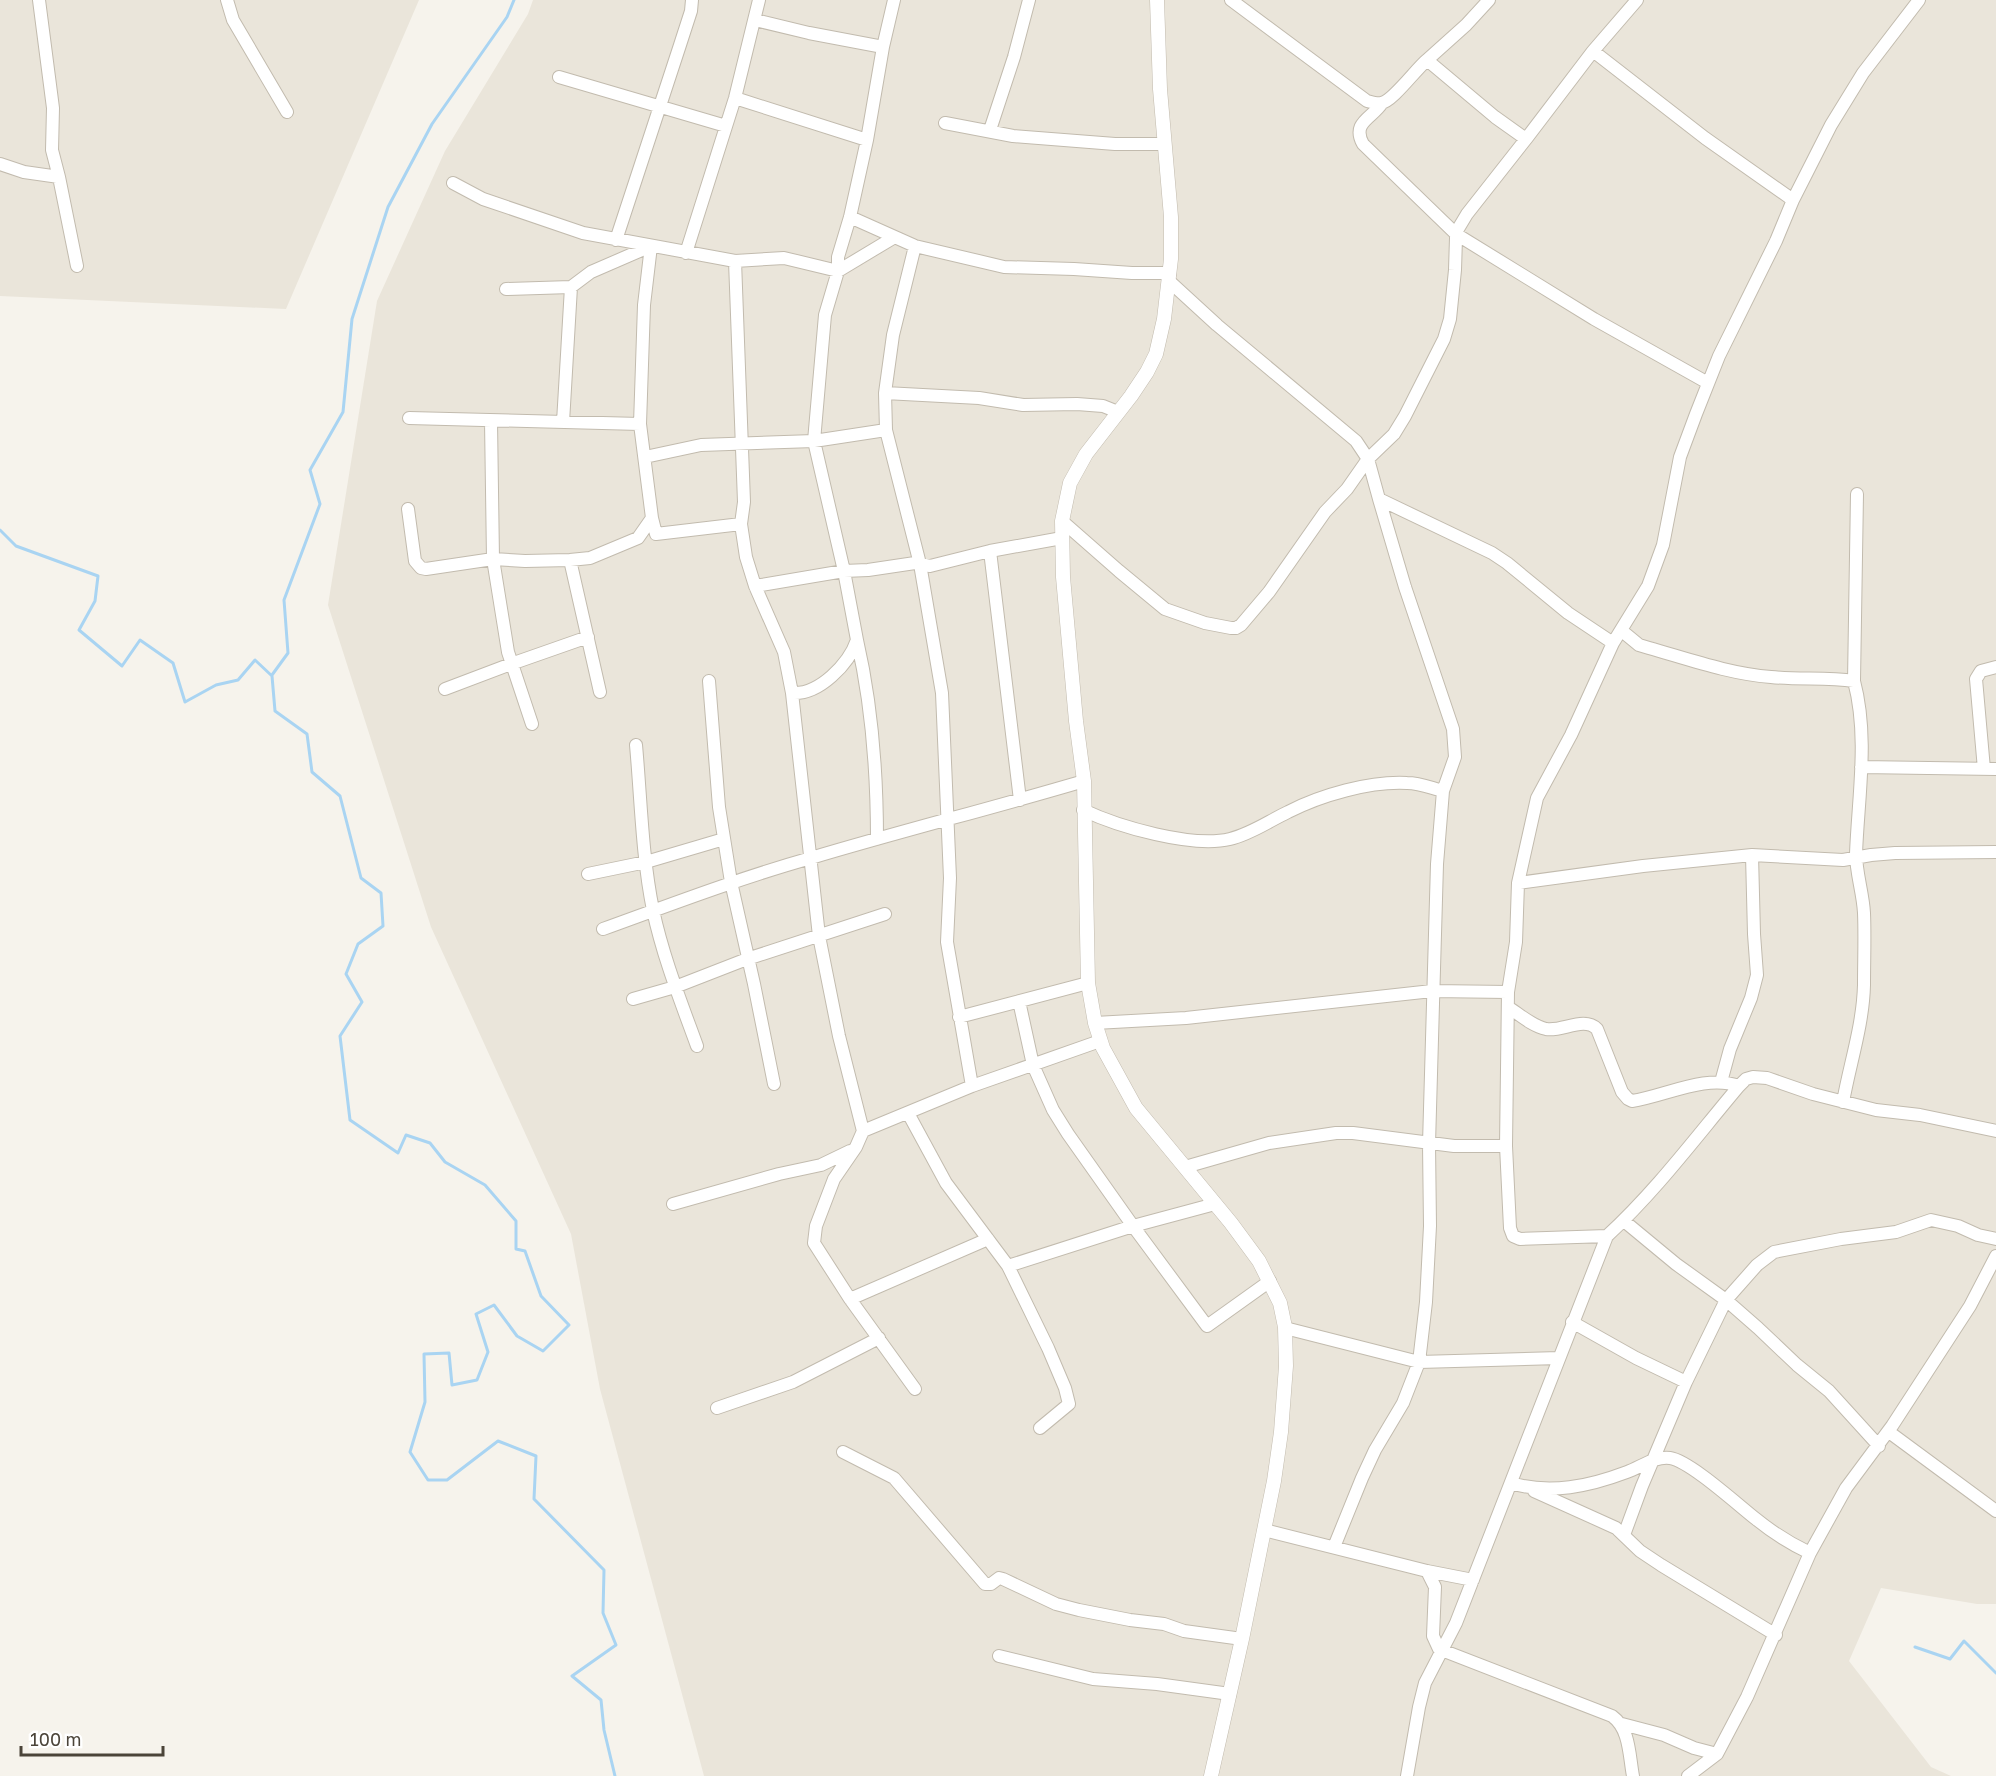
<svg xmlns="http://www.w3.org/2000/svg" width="1996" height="1776" font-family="'Golos Text',sans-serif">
  <rect width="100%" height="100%" fill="#f6f3ec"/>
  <path fill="#eae5da" d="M0 0H419L286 309 0 296Z
    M533 0H1996V1604H1977L1881 1588 1849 1661 1931 1767 1951 1776H704L600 1389 571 1234 431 927 328 605 377 301 445 151 528 14Z"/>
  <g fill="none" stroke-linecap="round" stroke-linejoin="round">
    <path stroke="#a9d4f2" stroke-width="3" d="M0 530 16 546 98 576 95 601 79 630 122 666 140 640 173 663 185 702 216 685 238 680 255 660 272 676 275 711 307 734 312 772 340 796 361 878 381 893 383 926 358 944 346 974 362 1002 340 1036 350 1120 398 1153 406 1135 430 1143 445 1162 485 1185 516 1221V1249L525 1251 541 1296 569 1325 543 1351 517 1336 494 1305 476 1314 488 1352 477 1380 452 1385 449 1353 424 1354 425 1402 410 1452 428 1480H447L498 1441 536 1456 534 1499 604 1570 603 1613 616 1645 572 1676 601 1700 604 1730 615 1776
      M272 675 288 653 284 600 320 504 310 470 343 412 352 319 388 207 432 124 507 17 514 0
      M1915 1647 1950 1659 1964 1641 1996 1673"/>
    <g stroke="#c2bbae" stroke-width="14">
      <path id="minor" d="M39 0 53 108 52 150 59 177 77 266
        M227 0 233 20 287 112
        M1231 0 1367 101C1371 102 1377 104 1381 103 1392 102 1416 69 1427 60L1495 117 1526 139 1593 51 1637 0
        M755 20 809 33 883 47
        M1593 51 1705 138 1793 200
        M1427 60 1466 25 1489 0
        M559 77 726 126
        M735 98 867 140
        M1382 103C1373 118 1351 122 1363 144L1456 234 1594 319 1708 383
        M945 123 1013 136 1115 144H1165
        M990 130 1014 57 1029 0
        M0 164 24 172 59 177
        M453 183 483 199 583 233 735 261 784 258 838 271 893 238
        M850 217 915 246 1004 267 1074 269 1132 273H1170
        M616 240 680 45 691 11 692 0
        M915 246 893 335 885 393 886 430 920 564 942 693 950 878 947 942 972 1086
        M686 253 735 98 759 0
        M735 261 744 502 741 524 746 557 755 586 784 652 792 693 819 936 839 1036 863 1131
        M1169 281 1217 325 1356 441 1368 459 1379 499 1492 553 1507 563 1568 613 1613 643
        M506 289 571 287 591 272 651 246 644 305 640 424 652 518
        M885 393 979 398 1023 405 1077 404 1103 406 1118 412
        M409 418 640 424
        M491 421 493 559 508 652 532 724
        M563 422 571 287
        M645 457 701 445 814 441 886 430
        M408 509 415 561 421 568 426 569 493 559 525 561 570 560 590 558 638 538 652 518 656 534 741 524
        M1062 521 1119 571 1165 609 1205 623 1231 628H1236L1241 625 1269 592 1325 512 1347 489 1368 459 1394 434 1405 416 1444 339 1450 319 1455 270 1456 238 1458 229 1467 214 1526 139
        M990 551 1020 800
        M570 560 600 692
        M755 586 844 571 868 570 915 563 930 566 990 551 1062 538
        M1622 631 1639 645 1649 648C1688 659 1730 674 1771 677 1799 680 1826 677 1854 681 1869 737 1858 798 1856 854 1856 873 1863 893 1864 913 1865 936 1864 961 1864 985 1863 1025 1850 1063 1843 1102
        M857 640C872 705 877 772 877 839
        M709 681 719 807 731 882 754 984 774 1084
        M1854 681 1857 494
        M445 689 511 664 588 637
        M792 693C819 695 849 664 857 640L844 571 814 441 825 315 838 271V257L850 217 867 140 883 47 894 0
        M636 745C641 800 642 856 653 910 663 957 681 1002 697 1046
        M1861 767 1996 769
        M1984 769 1976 679 1981 671 1996 667
        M1083 810C1119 827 1192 848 1230 839 1251 834 1269 821 1288 812 1321 795 1370 781 1407 783 1420 783 1431 788 1443 791
        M588 874 646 862 724 839
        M1518 883 1643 866 1752 855 1843 860 1871 855 1895 853 1996 852
        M603 929C672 904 740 878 811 858 901 831 993 808 1084 781
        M633 999 675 987 747 959 885 914
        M1019 1001 1033 1065 1053 1110 1068 1134 1133 1226 1207 1326 1270 1281
        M1508 1007C1519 1014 1532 1026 1546 1029 1562 1032 1584 1016 1597 1029L1622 1092 1628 1099 1632 1101C1666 1096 1705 1074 1739 1086
        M959 1017 1088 983
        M1095 1023 1186 1018 1432 991 1508 992
        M1721 1082 1730 1049 1751 998 1757 975 1754 934 1752 855
        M908 1113 946 1183 1008 1266 1048 1348 1065 1388 1069 1404 1040 1428
        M1185 1167 1269 1143 1336 1133H1353L1454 1146H1506
        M673 1204 779 1174 821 1165 850 1151
        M1624 1221 1676 1264 1726 1300 1758 1328 1797 1365 1829 1391 1879 1446
        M1607 1236 1520 1239 1513 1236 1510 1228 1506 1146 1508 992 1516 942 1518 883 1537 798 1571 735 1613 643 1648 586 1663 545 1680 457 1696 414 1719 356 1776 241 1793 200 1831 125 1863 73 1919 0
        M1008 1266 1133 1226 1215 1204
        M850 1299 988 1239
        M1572 1322 1636 1358 1686 1382
        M1285 1328 1419 1362 1559 1358
        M915 1389 850 1299 814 1243 816 1226 834 1179 856 1147 863 1131 972 1086 1100 1041
        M717 1408 793 1382 879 1338
        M1889 1432 1996 1511
        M843 1452 894 1478 985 1584H991L999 1578 1003 1579 1056 1604 1079 1610 1130 1620 1164 1624 1184 1631 1242 1639
        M1511 1483C1550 1495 1590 1486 1627 1472 1641 1467 1655 1456 1670 1458 1690 1461 1738 1505 1756 1519 1772 1532 1791 1544 1810 1553
        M1534 1491 1616 1528 1640 1551 1661 1565 1776 1635
        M1264 1530 1427 1571 1473 1580
        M1624 1535 1642 1486 1686 1382 1726 1300 1757 1265 1774 1252 1841 1239 1896 1232 1931 1220 1958 1226 1978 1235 1996 1239
        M1334 1547 1362 1478 1375 1450 1403 1403 1419 1362 1426 1302 1430 1226 1429 1144 1437 864 1443 791 1455 757 1453 729 1405 587 1379 499
        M1427 1571 1435 1587 1433 1636 1439 1649 1612 1716C1630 1729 1629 1755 1633 1776
        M999 1656 1093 1679 1157 1684 1230 1694
        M1622 1724 1664 1735 1694 1748 1717 1754
        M1407 1776 1419 1707 1425 1683 1456 1623 1607 1236C1656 1191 1696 1137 1739 1086L1746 1079 1753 1077 1767 1078 1813 1094 1876 1110 1920 1115 1996 1131
        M1688 1776 1717 1754 1747 1697 1810 1553 1846 1488 1892 1426 1970 1306 1996 1256"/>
    </g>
    <g stroke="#c2bbae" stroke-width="15">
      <path id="tertiary" d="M1157 0 1160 89 1171 217V259L1164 319 1156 354 1147 372 1131 396 1086 454 1070 483 1062 521 1063 577 1076 721 1084 781 1088 983 1095 1023 1103 1048 1136 1108 1231 1223 1259 1261 1280 1303 1285 1327 1286 1366 1281 1432 1274 1481 1242 1639 1211 1776"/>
    </g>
    <use href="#minor" stroke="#fff" stroke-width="12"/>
    <use href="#tertiary" stroke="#fff" stroke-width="14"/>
  </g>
  <path d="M21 1746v9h142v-9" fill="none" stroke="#4b4439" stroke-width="3"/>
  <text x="30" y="1746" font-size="18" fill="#4b4439" stroke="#ffffff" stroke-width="4.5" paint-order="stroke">100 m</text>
</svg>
